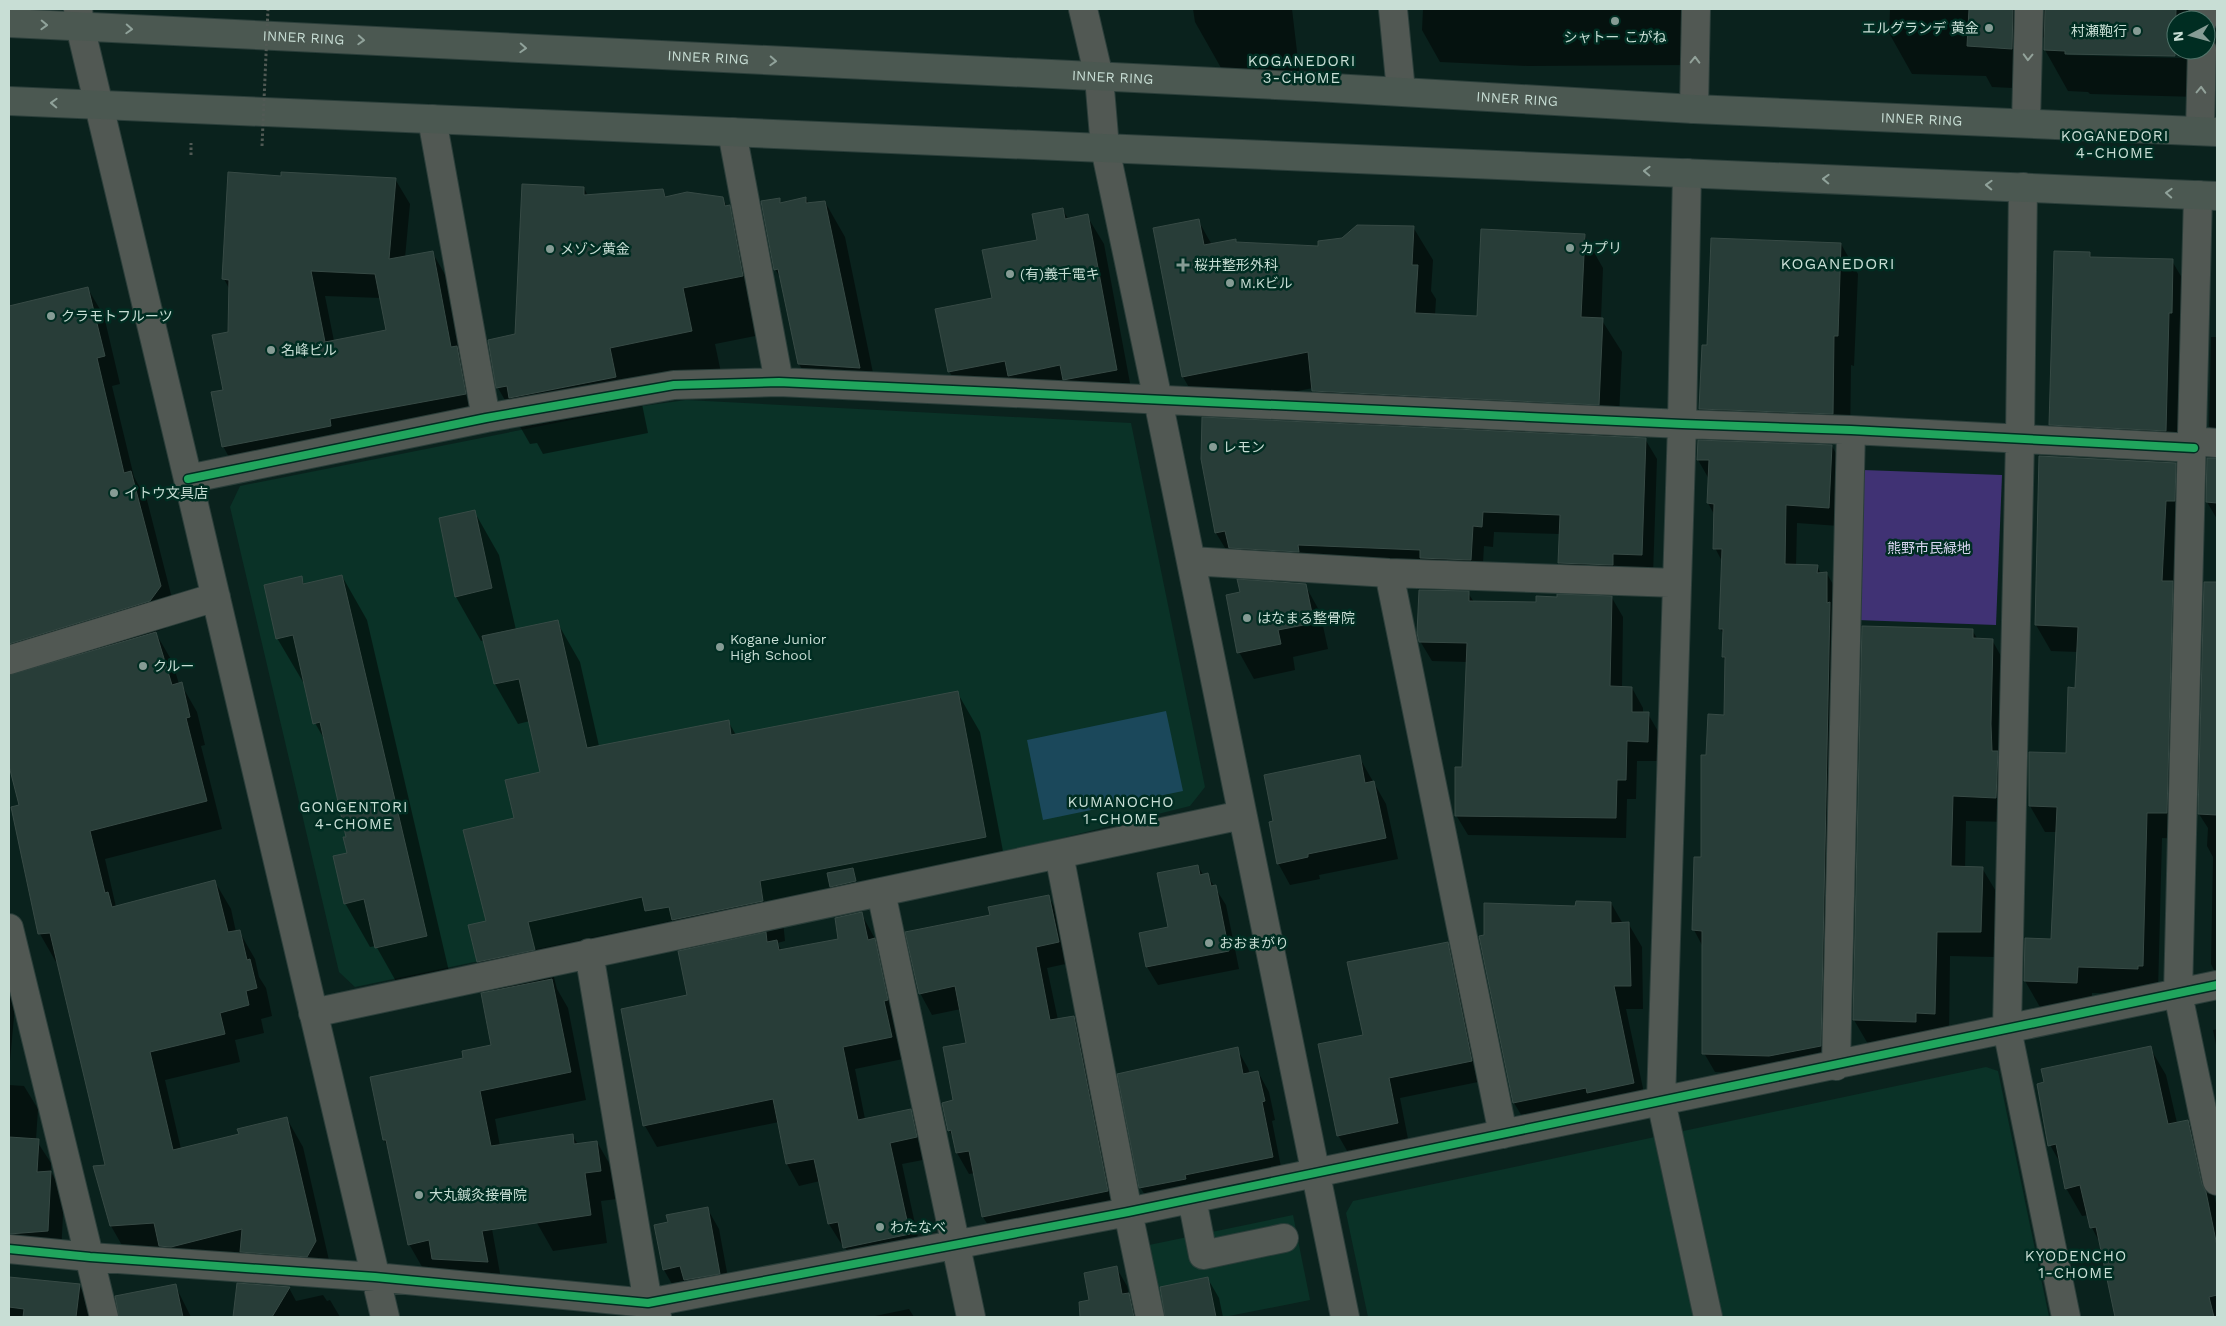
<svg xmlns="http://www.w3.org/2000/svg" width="2226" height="1326" font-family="'Work Sans','Noto Sans JP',sans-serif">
  <rect width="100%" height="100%" fill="#0a221d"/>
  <path fill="#0a3227" d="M686 400 1131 423 1205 787 1190 806 1038 844 355 987 339 972 230 507 240 486 636 407Z
    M1986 1067 1998 1071 2049 1317H1368L1346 1213 1353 1201Z
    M1293 1215 1310 1300 1224 1317H1164L1149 1245Z"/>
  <path fill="#403274" d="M1863 470 2002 475 1996 625 1857 620Z"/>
  <path fill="#1b485b" d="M1166 711 1183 791 1043 820 1027 740Z"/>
  <path fill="#0007" fill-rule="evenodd" d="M1193 9H1292L1300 77 1233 89 1195 22Z
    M1423 9H1691V65L1528 66 1440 62 1422 30Z
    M1890 9H2186L2187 20H2176V50H2199L2198 97 2090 94 2088 92 2068 91 2045 50V36L2039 42 2035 89 1992 87 1986 76 1912 74 1889 33ZM2067 53 2181 55V58L2067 55Z
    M282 177 395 179 410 204 405 258 432 252 447 278 479 419 237 472 223 446 230 290 224 279ZM325 296 381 298 388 331 334 341Z
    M584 188 588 196 662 190 667 198H722L762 263 775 332 715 344 724 387 642 404 648 433 543 454 537 443 530 444 498 388 516 335Z
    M806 198 809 204 825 202 845 237 879 402 819 398 799 364 782 281 775 269 779 199 782 204Z
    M1063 210 1068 219 1087 216 1104 244 1133 399 966 400 949 371 994 299Z
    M1198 220 1212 245 1237 243 1320 247 1413 227 1433 260 1431 291 1436 299 1435 315 1478 318 1584 235 1603 268 1601 319 1622 352 1618 438 1645 439 1657 459 1653 575 1571 583 1559 563 1560 534 1494 532 1493 547 1484 546 1482 580 1228 553 1216 533 1202 459 1333 425 1313 388 1202 410 1183 377 1154 229Z
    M1841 244 1858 274 1854 366 1851 365 1850 444 1718 439 1700 409 1708 346Z
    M2090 254 2092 258 2172 261 2185 283 2188 453 2063 446 2050 424Z
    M88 289 104 316 120 384 112 386 134 477 147 500 176 614 166 628 155 632 172 661 179 684H181L197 712 205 745 201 746 222 829 105 859 116 907 215 882 231 909 236 932 239 931 255 959 259 977 266 988 272 1016 261 1019 264 1033 235 1040 240 1062 165 1080 181 1149 240 1135 287 1119 303 1147 331 1269 127 1254 111 1226 98 1167 106 1166 58 962H56L40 934 26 878 20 806 9 761V308Z
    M2211 337H2217V440L2209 426Z
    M1832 446 1842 465 1839 526 1797 523 1796 566H1817L1821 574H1827L1838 593 1831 1064 1781 1074 1715 1072 1704 1053 1703 947 1694 930 1702 858 1708 756 1725 716 1726 662 1723 657 1724 635 1720 628 1723 563 1715 548V516L1708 503 1709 479 1698 460Z
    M2040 457 2175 464 2190 490 2181 839 2162 838 2158 992 2152 995 2092 993V1008L2040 1007 2025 981 2052 940 2057 832H2045L2030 806 2067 754 2076 689 2078 652 2051 651 2036 625Z
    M2208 459H2217V519L2207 502Z
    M474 511 499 555 516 630 557 622 580 662 599 746 728 721 736 735 957 692 980 732 1008 877 783 921 785 941 777 943 782 951 840 940 861 913 887 961 903 1059 855 1069 865 1119 910 1110 923 1132 928 1159 902 1164 922 1256 857 1269 844 1245H842L829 1224 820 1181 799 1186 787 1164 779 1122 657 1147 645 1126 622 1010 689 996V948L669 951 662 937 550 962 557 989 568 1008 586 1100 495 1119 500 1146 572 1136 578 1144 597 1142 613 1170 617 1199 601 1201 607 1243 553 1251 537 1223 488 1207 503 1290 450 1287 440 1269 425 1272 409 1244 389 1149 384 1140 372 1078 465 1059 493 1046 495 992 478 962 515 819 542 773 530 721 518 724 495 684 485 640 481 641 456 597 446 552H448Z
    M342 576 367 620 451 980 402 992 376 946 370 947 345 903 348 838 327 744 315 723 305 682H303L277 638 301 578 305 585Z
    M2205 583H2217V976L2211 964 2213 857 2207 846 2208 828 2199 814Z
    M1305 585 1320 612 1328 649 1293 657 1295 670 1254 679 1239 652Z
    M1468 593 1474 602 1538 604 1612 598 1623 617 1622 688H1632L1643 708V713L1648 714 1659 733V761H1637L1636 799H1627L1626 838 1468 835 1456 815 1463 769 1467 662 1432 661 1420 641Z
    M1972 630 1978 640H1992L2006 665 2010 822 1966 821 1965 868H1982L1997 893 1995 957 1950 956 1949 1038 1868 1044 1854 1020Z
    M1359 757 1386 804 1398 859 1319 875 1320 879 1290 885 1278 863 1274 822Z
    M1198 866 1203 875H1207L1226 905 1239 969 1158 985 1147 967 1140 934 1170 928Z
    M1048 896 1061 918 1070 963 1047 968 1058 1020 1074 1017 1086 1039 1120 1213 996 1238 983 1217 975 1173 969 1174 957 1153 954 1140 949 1130 968 1044 961 1009 932 1015 920 993 991 916Z
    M1611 903 1623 924 1628 923 1642 947 1643 1009H1626L1647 1107 1528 1126 1514 1103 1577 907Z
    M1447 943 1459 964 1483 1081 1400 1098 1409 1144 1350 1156 1338 1135 1364 1036Z
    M9 978 16 995 9 1072Z
    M2217 1029V1050L2213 1030Z
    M2150 1048 2166 1075 2177 1123 2188 1121 2204 1149 2217 1208V1317H2116L2100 1243 2092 1228 2089 1215 2082 1216 2066 1188 2062 1166 2050 1145Z
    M1237 1049 1248 1068 1250 1074 1258 1072 1269 1092 1275 1120 1272 1121 1283 1177 1152 1206 1140 1187Z
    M9 1085 24 1086 38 1109 36 1140 51 1163V1172L64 1195 61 1254 9 1258Z
    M707 1208 719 1229 731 1294 676 1291 664 1270 655 1226 669 1223Z
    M1116 1267 1127 1286 1129 1295 1140 1317H1094L1085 1274Z
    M9 1279 79 1285 91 1306 89 1317H9Z
    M1208 1279 1219 1298 1223 1317H1166L1167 1314Z
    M238 1284 289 1288 296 1301 323 1295 327 1301 330 1300 340 1317H235Z
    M175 1285 191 1317H132L127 1295Z
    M909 1309 914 1317H870Z"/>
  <path fill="#283d38" stroke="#374a45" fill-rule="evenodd" d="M1969 9H2013L2012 49 1967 46Z
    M2045 9H2176L2175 56 2065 54V51L2044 50Z
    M228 172 281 176V172L396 178 389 259 433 251 451 347 457 346 466 394 330 419 331 426 222 447 211 392 223 390 212 335 228 332 229 280 222 279ZM311 271 375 274 386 330 325 342Z
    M522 184 584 187V195L663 189 665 197 687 192 723 197 725 206 730 205 743 276 683 288 692 331 610 348 616 377 509 398 507 386 496 388 488 340 515 334Z
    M806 197V203L825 201 860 368 798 364 778 269 774 270 761 201 780 198V203Z
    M1063 208 1065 219 1088 214 1117 370 1063 380 1060 365 1008 376 1005 361 948 372 935 309 992 298 982 250 1037 240 1032 214Z
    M1199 219 1204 245 1236 239V242L1318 246V241L1342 238 1357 225 1414 226 1412 265H1418L1415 313 1477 316 1481 229 1585 234 1581 317 1603 318 1599 405 1312 391 1308 352 1182 377 1153 228Z
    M1711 238 1841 243 1838 336H1834L1833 414 1699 409 1702 345H1707Z
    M2054 251 2090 252V257L2173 259 2172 313H2169L2166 431 2049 425Z
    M88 287 105 356 97 358 124 473 131 471 161 586 150 601 9 644V306Z
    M1202 417 1646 438 1642 555 1613 554V565L1558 563 1560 515 1483 512 1482 527 1473 526 1471 560 1420 558V550L1298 545 1299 552 1229 548 1225 531 1215 533 1201 459Z
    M1698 440 1832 445 1829 508 1786 505 1785 564 1818 565 1817 573 1827 572V603L1830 602 1821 1046 1769 1056 1702 1054V931L1692 930 1694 857H1701V755H1706L1708 714 1724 715 1725 657H1722L1723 629H1719L1722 549H1713L1714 504 1707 503 1709 460H1697Z
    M2039 456 2176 463 2175 501H2166L2162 581H2173L2167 813H2147L2143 966H2138V969L2078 967 2077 983 2024 981 2025 938 2051 939 2057 807 2029 806V752L2066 753 2068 687 2075 688 2078 627 2035 625Z
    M2207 458H2217V503L2206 502Z
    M475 510 492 588 455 597 439 518Z
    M342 575 427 936 375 948 364 899 344 904 333 856 347 853 343 837H346L320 722 313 724 293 635 276 639 264 585 302 576 303 584Z
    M1237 579 1306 584 1314 623 1278 630 1281 644 1237 653 1226 595 1240 592Z
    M2204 582H2217V815L2198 814Z
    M1419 590 1469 591V601L1536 602V596L1557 597V594L1612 596 1610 686 1632 687V712H1649L1648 742 1627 741 1626 780H1617L1616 818 1455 816V767H1462L1467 643 1419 642 1417 633Z
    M558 620 587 748 729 720 731 735 958 691 986 837 760 881 763 901 672 920 669 907 645 911 642 897 528 922 535 950 477 962 468 925 486 921 463 830 514 818 505 780 540 772 519 679 494 684 482 636Z
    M1862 626 1973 629V638L1993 639 1991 724 1992 751H1998L1996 798 1953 796 1951 866 1983 867 1981 932H1937L1935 1014 1916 1013V1022L1853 1020Z
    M156 632 172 685 182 682 190 717 186 718 207 801 90 831 105 893 108 892 112 907 215 880 228 932 240 930 247 960 250 959 257 988 246 991 249 1005 220 1013 225 1034 150 1052 173 1150 239 1134 237 1129 287 1117 316 1241 307 1257 240 1252 242 1229 171 1247 159 1246 154 1223 110 1226 93 1166 105 1165 50 933 38 934 11 807 19 805 9 766V675Z
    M1360 755 1365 783 1374 781 1386 838 1308 854V857L1277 864 1269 822 1273 821 1264 775Z
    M1198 865 1200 875 1208 873 1211 886 1216 885 1229 951 1146 967 1139 933 1168 927 1157 873Z
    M853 868 856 881 830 887 827 873Z
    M1049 895 1059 942 1036 947 1050 1020 1074 1016 1108 1191 982 1217 969 1151 956 1153 951 1130 948 1131 942 1103 953 1100 943 1047 966 1043 955 986 919 994 905 932 990 915 988 907Z
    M1576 901 1611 902V923L1629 922 1631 986H1614L1634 1083 1587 1093 1586 1088 1513 1103 1479 936 1484 935V903L1575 906Z
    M862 912 868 940 875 938 888 1000 884 1001 892 1037 843 1047 858 1120 911 1109 917 1137 890 1143 910 1234 843 1248 838 1222 828 1224 814 1159 786 1164 773 1099 643 1126 621 1009 687 995 678 951 766 932 767 942 777 940 779 950 838 939 835 918Z
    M1448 942 1472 1061 1389 1078 1398 1123 1337 1136 1318 1044 1363 1035 1347 962Z
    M552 979 571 1072 480 1091 491 1146 573 1134 574 1144 597 1141 601 1171 585 1173 591 1215 482 1231 488 1262 432 1259 429 1240 408 1245 386 1140H383L370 1077 463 1058 462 1051 491 1045 481 993Z
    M2151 1046 2168 1124 2188 1120 2202 1184 2206 1192 2217 1246V1295L2209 1297 2214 1317H2115L2096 1227 2090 1228 2080 1185 2065 1189 2056 1144 2048 1146 2037 1084 2044 1082 2041 1069Z
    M1238 1047 1243 1074 1258 1071 1265 1101 1262 1102 1273 1157 1185 1175 1186 1179 1139 1188 1117 1074Z
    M9 1137 39 1139 37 1172 51 1171 48 1231 9 1234Z
    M708 1207 720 1274 684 1280 680 1266 663 1270 654 1225 668 1222 666 1215Z
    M1117 1266 1122 1294 1129 1293 1134 1317H1080L1079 1302 1089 1300 1084 1273Z
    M9 1277 80 1284 76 1317H23L24 1309 9 1307Z
    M1208 1277 1216 1317H1165L1160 1287Z
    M237 1283 290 1287 272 1317H233Z
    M176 1284 183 1317H119L115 1296Z"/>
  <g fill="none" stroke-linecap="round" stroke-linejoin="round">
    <g stroke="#2b3e3a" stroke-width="30">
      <path id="minor" d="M78 9 80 26 188 479 385 1317
        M1083 9 1099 77 1105 148 1158 400 1345 1317
        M1393 9 1401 91
        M2203 20V9
        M1694 109 1696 9
        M432 119 486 418
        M2026 122 2029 9
        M2200 131 2202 50
        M732 132 779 382
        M1687 173 1682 424 1661 1101 1708 1317
        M2023 187 2020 440 2007 1029 2066 1317
        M2198 195 2178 994 2217 1181
        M2193 441 2217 443
        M188 479 486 418 674 385 779 382 1682 424 1851 430 2194 448
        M1191 561 1389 573 1677 583
        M1389 573 1503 1134
        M9 660 216 597
        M1059 854 1128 1212 1150 1317
        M881 892 971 1317
        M9 928 104 1317
        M589 953 648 1303 657 1316
        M313 1013 1242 815
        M1836 1066 1851 430
        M1192 1199 1203 1255 1284 1238
        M9 1249 90 1257 375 1277 648 1303 1128 1212 2217 985"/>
    </g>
    <g stroke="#2b3e3a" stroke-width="30">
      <g id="major">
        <path id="s1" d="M9 23 1316 87 1694 109 2217 132"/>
        <path d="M9 101 2217 196"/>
      </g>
    </g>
    <path stroke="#505954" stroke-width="3" stroke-dasharray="2.5 2.5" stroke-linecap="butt" d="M191 155V143"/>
    <use href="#minor" stroke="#515853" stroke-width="28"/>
    <use href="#major" stroke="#4b5851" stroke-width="28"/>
    <path stroke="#505954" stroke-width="3" stroke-dasharray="2.5 2.5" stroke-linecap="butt" d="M262 146 268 9"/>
    <g stroke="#002d22" stroke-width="11">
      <path id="cycleway" d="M188 479 486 418 674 385 779 382 1682 424 1851 430 2194 448
        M9 1249 90 1257 375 1277 648 1303 1128 1212 2217 985"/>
    </g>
    <use href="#cycleway" stroke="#20a55d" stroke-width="8"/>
  </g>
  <defs><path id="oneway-chevron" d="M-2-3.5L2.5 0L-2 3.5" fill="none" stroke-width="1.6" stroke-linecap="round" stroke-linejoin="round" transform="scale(1.25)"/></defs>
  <g stroke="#90a29a">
    <use href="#oneway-chevron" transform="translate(44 25) rotate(2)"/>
    <use href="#oneway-chevron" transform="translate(129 29) rotate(3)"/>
    <use href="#oneway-chevron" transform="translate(361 40) rotate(3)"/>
    <use href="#oneway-chevron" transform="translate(523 48) rotate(3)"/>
    <use href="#oneway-chevron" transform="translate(773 61) rotate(3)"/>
    <use href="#oneway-chevron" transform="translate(54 103) rotate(-178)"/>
    <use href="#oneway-chevron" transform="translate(1647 171) rotate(-178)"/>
    <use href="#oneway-chevron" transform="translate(1826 179) rotate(-178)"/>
    <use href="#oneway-chevron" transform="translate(1989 185) rotate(-178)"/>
    <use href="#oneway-chevron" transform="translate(2169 193) rotate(-177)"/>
  </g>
  <g stroke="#92a29a">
    <use href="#oneway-chevron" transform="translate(2028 57) rotate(92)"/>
    <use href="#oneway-chevron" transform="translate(1695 60) rotate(-89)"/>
    <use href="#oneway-chevron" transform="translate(2201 90) rotate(-88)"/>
  </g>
  <g fill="#869c95" stroke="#002d22" stroke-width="2">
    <circle cx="1615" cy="21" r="5"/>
    <circle cx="1989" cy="28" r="5"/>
    <circle cx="2137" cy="31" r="5"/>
    <circle cx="1570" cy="248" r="5"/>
    <circle cx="550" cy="249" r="5"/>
    <path d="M1180.5 257.5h5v5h5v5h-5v5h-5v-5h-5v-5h5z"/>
    <circle cx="1010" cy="274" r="5"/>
    <circle cx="1230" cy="283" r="5"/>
    <circle cx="51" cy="316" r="5"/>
    <circle cx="271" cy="350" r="5"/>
    <circle cx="1213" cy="447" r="5"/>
    <circle cx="114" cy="493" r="5"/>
    <circle cx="1247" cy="618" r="5"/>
    <circle cx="720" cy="647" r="5"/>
    <circle cx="143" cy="666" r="5"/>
    <circle cx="1209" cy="943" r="5"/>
    <circle cx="419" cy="1195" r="5"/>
    <circle cx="880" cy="1227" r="5"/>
  </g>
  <g text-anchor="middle" stroke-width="5" stroke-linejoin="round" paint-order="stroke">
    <g font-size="14" fill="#c8ded5" stroke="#002d22" text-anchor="start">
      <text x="1979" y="33" text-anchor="end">エルグランデ 黄金</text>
      <text x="2127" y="36" text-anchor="end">村瀬鞄行</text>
      <text x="1615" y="42" text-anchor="middle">シャトー こがね</text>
      <text x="1580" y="253">カプリ</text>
      <text x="560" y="254">メゾン黄金</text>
      <text x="1194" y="270">桜井整形外科</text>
      <text x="1020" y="279">(有)義千電キ</text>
      <text x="1240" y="288">M.Kビル</text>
      <text x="61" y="321">クラモトフルーツ</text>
      <text x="281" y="355">名峰ビル</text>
      <text x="1223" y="452">レモン</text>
      <text x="124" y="498">イトウ文具店</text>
      <text x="1257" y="623">はなまる整骨院</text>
      <text x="730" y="644">Kogane Junior<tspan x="730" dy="16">High School</tspan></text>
      <text x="153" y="671">クルー</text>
      <text x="1219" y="948">おおまがり</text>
      <text x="429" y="1200">大丸鍼灸接骨院</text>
      <text x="890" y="1232">わたなべ</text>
    </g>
    <g font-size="14" fill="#c8ded5" stroke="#002d22">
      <text dy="5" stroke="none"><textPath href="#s1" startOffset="295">INNER RING</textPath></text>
      <text dy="5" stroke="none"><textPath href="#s1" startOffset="700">INNER RING</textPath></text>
      <text dy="5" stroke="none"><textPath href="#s1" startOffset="1105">INNER RING</textPath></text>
      <text dy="5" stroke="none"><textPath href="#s1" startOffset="1510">INNER RING</textPath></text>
      <text dy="5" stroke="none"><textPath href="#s1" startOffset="1915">INNER RING</textPath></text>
    </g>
    <g font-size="14" fill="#dad7f2" stroke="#002d22">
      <text x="1929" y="553">熊野市民緑地</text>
    </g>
    <g font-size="15" letter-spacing="1" fill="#c8ded5" stroke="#002d22">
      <text x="1302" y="66">KOGANEDORI<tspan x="1302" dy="17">3-CHOME</tspan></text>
      <text x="2115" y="141">KOGANEDORI<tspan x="2115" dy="17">4-CHOME</tspan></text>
      <text x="1121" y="807">KUMANOCHO<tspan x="1121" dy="17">1-CHOME</tspan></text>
      <text x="354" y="812">GONGENTORI<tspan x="354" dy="17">4-CHOME</tspan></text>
      <text x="2076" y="1261">KYODENCHO<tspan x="2076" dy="17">1-CHOME</tspan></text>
    </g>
    <g font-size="16" letter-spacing="1" fill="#c8ded5" stroke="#002d22">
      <text x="1838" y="269">KOGANEDORI</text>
    </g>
  </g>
  <rect width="2226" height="1326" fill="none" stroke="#c8ded5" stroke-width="20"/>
  <g transform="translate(2191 35) rotate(264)"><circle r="24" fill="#002d22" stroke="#50746a"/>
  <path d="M0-4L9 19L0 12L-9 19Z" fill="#869c95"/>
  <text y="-8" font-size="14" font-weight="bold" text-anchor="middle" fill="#c8ded5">N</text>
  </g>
</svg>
